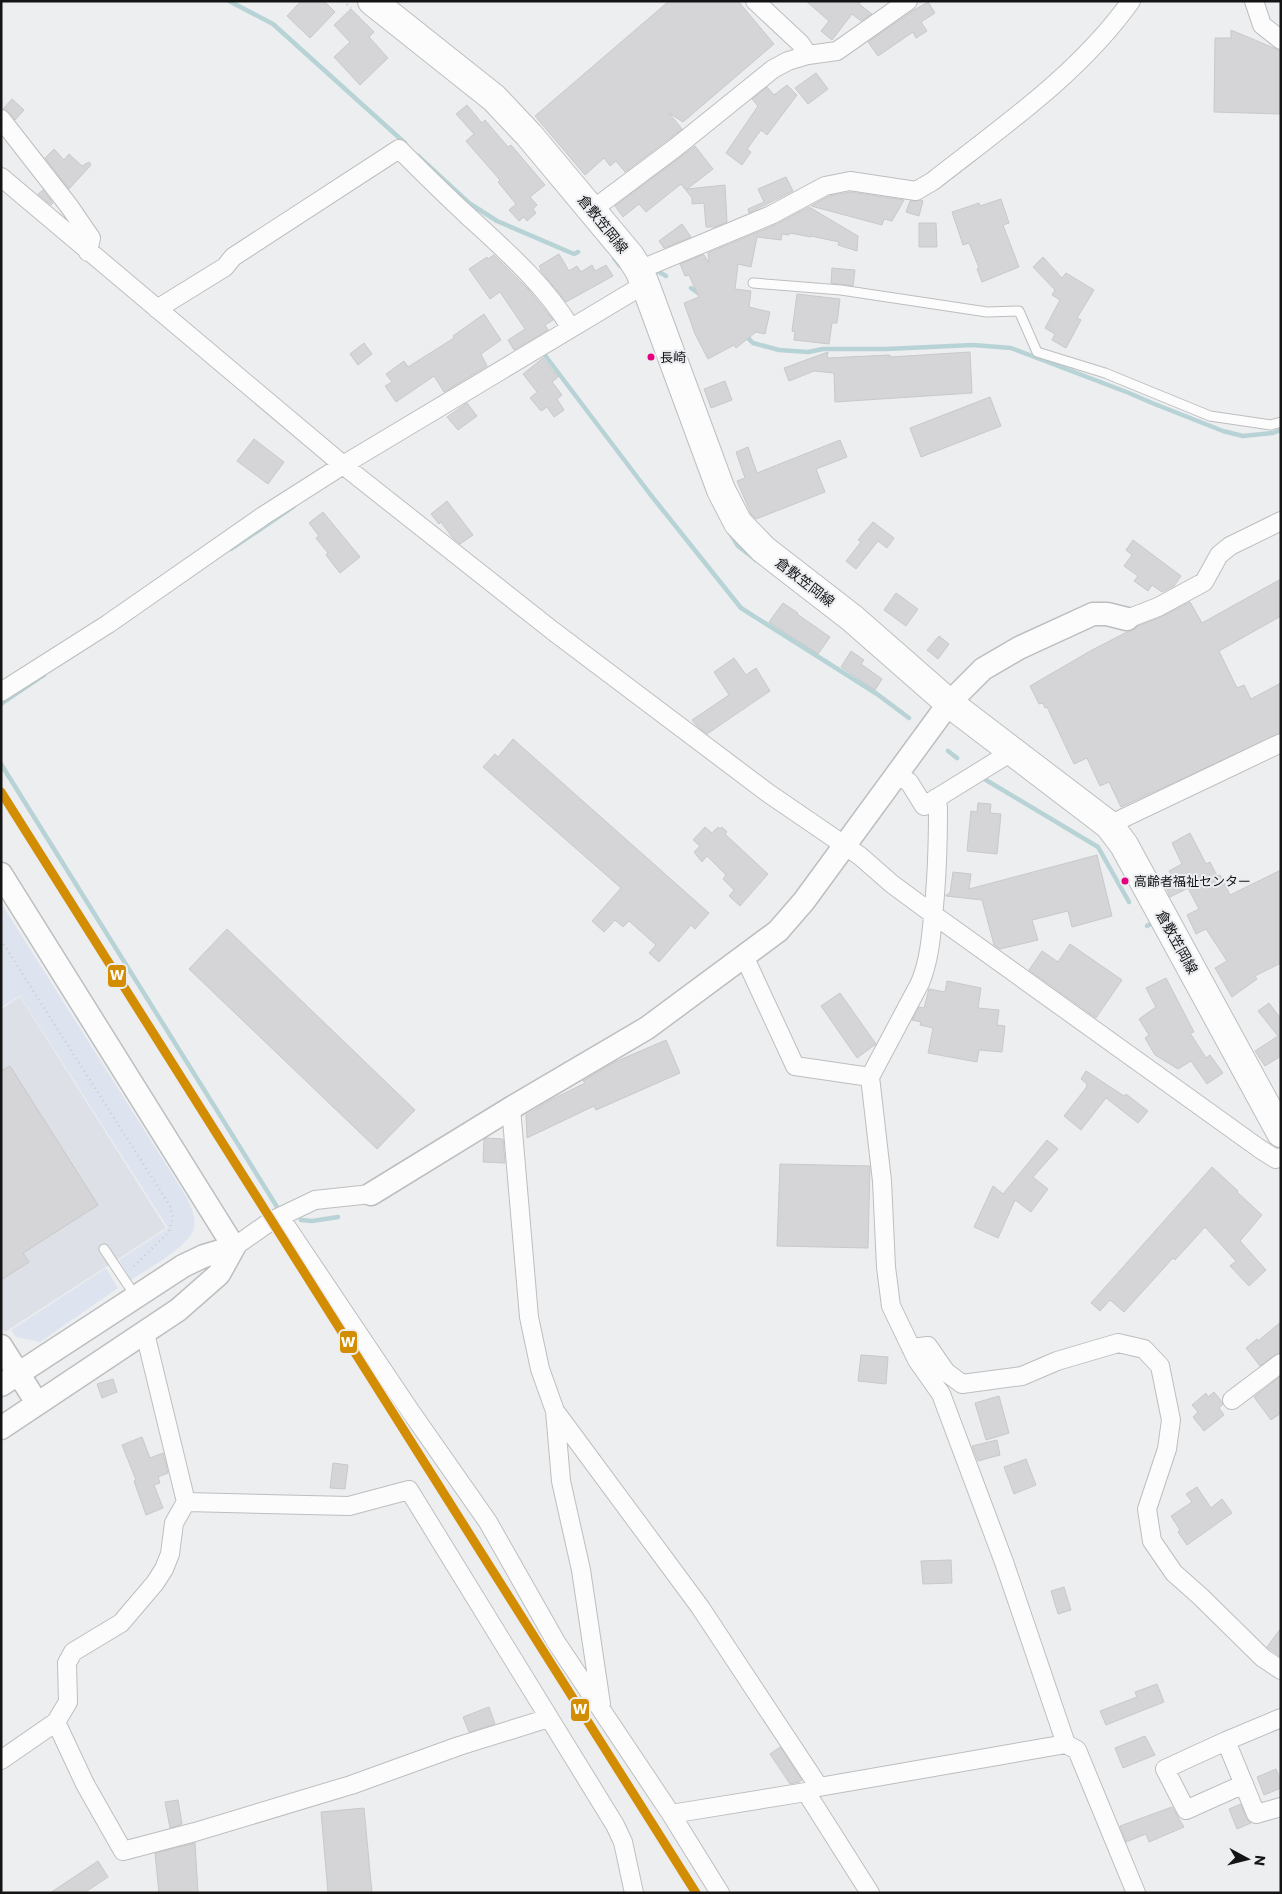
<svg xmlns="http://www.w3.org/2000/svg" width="1282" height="1894" font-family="Commissioner,'Noto Sans JP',sans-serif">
  <rect width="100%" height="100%" fill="#eceef0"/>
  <path fill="#dde0e6" d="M20 997 166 1228 5 1332 1 1327V1009Z"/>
  <path fill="#dee4ef" d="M1 903 187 1198C191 1208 196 1217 194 1228 191 1245 146 1270 131 1280L119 1260 168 1228 20 996 1 1007Z
    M106 1268 118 1288 40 1342 16 1337 11 1330Z"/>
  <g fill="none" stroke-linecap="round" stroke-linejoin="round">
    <path stroke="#b8d3d5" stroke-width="4.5" d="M229 1 273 24 405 143
      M418 156 469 203 497 221 574 254 578 252
      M614 258 620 266
      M654 269 666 276
      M691 288 701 295
      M744 334 753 343 779 350 808 352 823 349H886L973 345 1011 348 1129 393 1152 403 1223 431 1243 436 1273 433 1281 430
      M544 354 650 494 741 608 877 694 909 718
      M730 533 738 546 756 560
      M231 549 293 507
      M1 704 44 675
      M948 751 957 758
      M1 764 279 1210
      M986 780 1098 847 1129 902
      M1147 926 1154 922
      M301 1220 312 1221 338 1217"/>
  </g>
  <path fill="#d5d5d7" stroke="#c8c9cb" d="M301 1H324L335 12 310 38 287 16Z
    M669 1H738L774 44 683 122 669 113 682 129 625 172 616 161 610 166 604 158 585 175 535 116Z
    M806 1H862L859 4 872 14 861 21 852 14 832 40 821 31 829 21Z
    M928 2 935 13 921 22 927 31 916 38 913 32 878 56 868 42 914 10Z
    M351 9 374 32 369 37 388 58 360 85 334 57 350 42 334 25Z
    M1231 30 1281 51V114L1214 112 1215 38H1231Z
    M816 73 828 89 808 104 795 88Z
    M787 85 797 95 767 135 761 130 747 149 751 152 742 165 726 153 758 106 752 99 767 87 774 95Z
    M12 99 24 110 15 120 9 112 3 109Z
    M467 105 482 123 485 120 508 147 511 145 545 185 530 197 537 205 533 209 536 213 527 221 524 217 519 221 509 210 516 204 498 182 500 180 466 141 474 134 456 114Z
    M695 146 713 169 687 189 725 185 727 222 715 227H706L704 203 692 204V198L681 184 646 212 639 204 623 217 615 206Z
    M54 149 64 160 69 154 82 166 89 162 91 165 69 189 45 158Z
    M786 177 793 191 749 213 748 209 764 202 758 189Z
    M43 190 53 203 51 205 38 194Z
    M850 192 904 200 892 221 884 219 882 225 811 206 829 196Z
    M1001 199 1009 223 1003 225 1019 267 982 282 977 269 979 268 969 243 963 245 952 212 979 203 980 206Z
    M921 200 923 201 919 216 906 212 910 201Z
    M809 207 858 236 857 251 838 245 839 242 811 236V237L790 233 789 235 782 234 781 240 757 237 751 267 738 264 735 289 751 291 749 307 770 312 765 334 756 332 736 348 734 345 708 359 695 334 684 303 699 297 689 275 685 276 680 264 702 255H704L709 263 708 253 710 252 775 225Z
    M919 223H936L937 247H919Z
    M682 224 691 237 664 248 659 241Z
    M559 254 569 271 577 266 581 272 592 265 595 271 606 265 613 276 566 302 540 270 541 269 539 266Z
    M494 255 528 289 553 320 545 325 548 330 514 350 508 340 525 329 500 292 490 299 469 269 487 257 488 259Z
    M1043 257 1062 278 1066 273 1094 290 1077 318 1081 320 1066 348 1052 340 1055 334 1045 328 1060 300 1052 295 1055 290 1033 267Z
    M832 268 855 270 853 286 831 283Z
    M797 294 840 299 837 323H832L829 344 794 340 795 332 792 331Z
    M484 314 501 340 481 354 487 366 444 392 434 376 396 402 385 386 392 382 386 374 404 361 408 367 454 338 453 336Z
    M364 343 372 354 358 365 350 354Z
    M828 352 827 358 890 355V357L970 352 972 393 835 402 834 373 814 371 789 381 784 368Z
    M543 358 558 377 552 382 562 395 557 399 564 410 554 417 547 407 541 411 530 398 537 392 523 374Z
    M725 381 732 400 711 408 704 389Z
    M990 397 1001 426 921 457 910 428Z
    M467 403 477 416 458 430 447 417Z
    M254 439 284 462 268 484 237 461Z
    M840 440 847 457 816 469 825 492 756 519 751 514 737 481 745 478 736 452 748 447 757 473Z
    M447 501 473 535 460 544 452 537 441 522 439 524 431 514Z
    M323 512 360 557 340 573 326 555 328 553 316 538 319 536 309 523Z
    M873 522 894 538 887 548 878 541 856 569 846 561 861 542 858 540Z
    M1133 540 1181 576 1174 586 1162 592 1152 585 1148 591 1134 581 1138 576 1124 566 1132 555 1126 550Z
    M1281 579V616L1219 651 1237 688 1244 685 1251 699 1281 683V733L1121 807 1109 782 1100 786 1087 758 1074 764 1047 707 1045 708 1043 703 1039 704 1030 686 1092 650 1127 632 1131 631 1138 626 1163 616 1190 602 1202 623Z
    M896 593 918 609 906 626 884 610Z
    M783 603 798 613 797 614 830 637 818 654 769 622Z
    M939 636 949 644 938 659 927 650Z
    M851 651 864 660 861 664 882 679 875 690 841 667Z
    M734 658 746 675 756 668 770 691 707 734 696 725 692 720 729 695 714 672Z
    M513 739 709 913 695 929 691 925 659 962 649 953 656 945 629 921 623 927 615 920 604 932 592 921 621 888 483 767 495 754 498 757Z
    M978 803 991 804 990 813 1001 814 997 854 967 851 971 811 977 812Z
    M705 827 712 833 718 827 720 829 722 827 727 832 725 834 768 874 740 906 729 896 734 890 723 879 726 875 707 856 702 862 694 852 700 846 693 840Z
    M1190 833 1206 864 1210 862 1217 876 1220 875 1230 895 1281 870V963L1255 976 1257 979 1232 997 1215 968 1227 961 1206 929 1196 934 1187 915 1199 909 1188 888 1170 897 1165 884 1174 880 1169 871 1182 864 1172 843Z
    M1097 855 1112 916 1072 927 1068 911 1032 920 1038 940 1000 949 994 945 982 900 946 896V895L950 893 953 872 971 874 969 889Z
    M227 929 415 1110 377 1149 189 969Z
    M1070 944 1122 980 1096 1018 1029 970 1042 951 1058 962Z
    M1166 978 1194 1032 1190 1033 1206 1058 1210 1055 1223 1073 1207 1084 1191 1061 1178 1069 1155 1055 1145 1038 1149 1035 1139 1019 1156 1007 1146 988Z
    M947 981 981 988 978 1008 999 1010 997 1025 1005 1026 1002 1052 979 1050 977 1062 928 1053 933 1028 920 1025 921 1022 912 1020 919 1007 924 1008 929 989 945 992Z
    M840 993 876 1044 857 1058 821 1006Z
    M1269 1003 1281 1019V1056L1265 1066 1255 1051 1278 1036 1258 1011Z
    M666 1040 680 1073 596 1110 594 1106 527 1138 526 1115 551 1100 585 1083 583 1081 615 1062Z
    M10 1066 98 1205 23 1253 29 1262 1 1280V1071Z
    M1086 1071 1124 1096 1126 1094 1148 1111 1138 1123 1106 1098 1081 1130 1064 1116 1086 1088 1087 1084 1081 1079Z
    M486 1138 503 1139 505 1163 483 1162 484 1140Z
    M1047 1140 1058 1149 1033 1177 1048 1189 1031 1212 1015 1200 998 1238 974 1227 993 1186 1003 1194Z
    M780 1164 870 1166 868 1248 777 1246Z
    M1212 1167 1238 1191 1237 1192 1262 1215 1240 1241 1266 1270 1249 1286 1230 1266 1236 1261 1205 1227 1175 1260 1173 1258 1124 1312 1110 1300 1100 1311 1091 1303Z
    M1281 1322V1353L1275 1355 1260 1366 1246 1348 1257 1339 1258 1341Z
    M861 1355 888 1357 886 1384 858 1381Z
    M1281 1376V1413L1271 1420 1254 1397Z
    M113 1379 117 1392 102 1398 97 1384Z
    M1214 1392 1222 1402 1223 1404 1219 1408 1224 1415 1204 1431 1193 1417 1198 1412 1192 1405 1206 1393 1208 1397Z
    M999 1396 1009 1433 986 1440 975 1403Z
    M142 1437 150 1458 163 1453 168 1473 158 1477 160 1483 154 1485 163 1508 146 1515 134 1481 136 1480 122 1445Z
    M997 1440 1000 1455 978 1461 972 1446Z
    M1026 1459 1036 1485 1014 1494 1004 1467Z
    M333 1463 348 1465 345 1489 330 1488Z
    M1197 1487 1211 1508 1222 1499 1232 1513 1187 1545 1178 1532 1180 1530 1171 1516 1192 1502 1186 1494Z
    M951 1560 952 1583 923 1584 921 1561Z
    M1064 1587 1071 1610 1058 1614 1051 1591Z
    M1281 1628V1657L1267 1647Z
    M1157 1684 1164 1702 1106 1725 1100 1711 1137 1697 1135 1692Z
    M489 1707 495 1724 469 1732 463 1717Z
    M1145 1736 1155 1755 1123 1768 1115 1748Z
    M780 1747 802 1780 799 1782 790 1784 770 1754Z
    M1276 1769 1281 1781V1788L1264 1795 1257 1777Z
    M178 1800 182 1824 170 1828 165 1802Z
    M1241 1804 1246 1818 1251 1823 1237 1829 1229 1809Z
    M1172 1807 1184 1827 1149 1842 1146 1834 1126 1842 1120 1826Z
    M364 1808 372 1893H328L321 1812Z
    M195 1843 198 1893H159L155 1853Z
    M98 1861 108 1877 84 1893H50Z"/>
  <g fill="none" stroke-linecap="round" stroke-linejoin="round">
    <g stroke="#bdbebf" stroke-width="11">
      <path id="service" d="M753 283 841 290 987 312 1019 311 1037 352 1105 373 1210 416 1271 425 1281 422
        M104 1249 136 1297"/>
    </g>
    <g stroke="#bdbebf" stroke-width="20">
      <path id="minor" d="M755 1 800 43 808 55
        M1254 1 1262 25 1281 40
        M1 119 69 206 91 238 88 252
        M1 177 343 465 553 631 768 793 860 856 892 884 934 915 1260 1149 1276 1159 1281 1157
        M592 210 675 148 773 69 788 61 808 55 837 51 908 1
        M639 270 771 215 825 186 850 181 916 191 933 181C1003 126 1079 74 1131 1
        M157 309 225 267 233 257 399 149C422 172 445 195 468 216 507 252 543 283 571 328
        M1127 619 1158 607 1204 582 1219 555 1230 546 1281 521
        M1 692 108 624 263 516 343 465 645 284
        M896 775 909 782 924 806 1013 751
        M936 798 938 808C938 844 937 880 933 916 931 939 929 961 920 983L870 1077 882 1181 886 1267 891 1306 917 1360 941 1394 1004 1562 1066 1744
        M1109 825 1281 743
        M744 956 795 1066 870 1077
        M511 1108 529 1317 540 1369 555 1411 700 1607 819 1787 1066 1744 1077 1750 1136 1893
        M280 1217 411 1412 488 1522 556 1642 671 1814 720 1893
        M234 1247 271 1221 315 1200 371 1194
        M145 1333 186 1502
        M911 1348 928 1346 946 1372 962 1384 1022 1376 1057 1361 1118 1343 1144 1349 1160 1366 1171 1420 1167 1449 1147 1509 1152 1541 1174 1573 1201 1597 1263 1658 1281 1670
        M1232 1400 1281 1363
        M555 1411 561 1481 581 1570 601 1704
        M1281 1718 1226 1741 1256 1814 1281 1807
        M56 1722 85 1784 123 1851 195 1832 351 1785 459 1746 549 1718
        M1226 1741 1165 1769 1186 1810 1244 1784
        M1 1760 56 1722 68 1702 67 1663 73 1652 121 1623 155 1583 164 1569 170 1554 174 1523 186 1502 349 1506 409 1490 615 1825 623 1842 634 1893
        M671 1814 806 1792 870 1893"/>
    </g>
    <g stroke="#bdbebf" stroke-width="25">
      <path id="tertiary" d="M1 874 234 1247
        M371 1194 511 1108 647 1028 778 931 804 901 949 703 983 669 1019 648 1093 614H1107L1127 619
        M1 1346 37 1403
        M1 1385 183 1266 204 1256 234 1247
        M1 1428 178 1310 219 1274 234 1247"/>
    </g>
    <g stroke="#bdbebf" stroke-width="30">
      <path id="primary" d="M372 1 494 98 529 135 630 256 639 270 645 284 721 490 738 523 763 549 852 618 949 703 1109 825 1124 845 1281 1133"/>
    </g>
    <path stroke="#ccc" stroke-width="2.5" stroke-dasharray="1 4" stroke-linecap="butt" d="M343 1 351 8
      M1 940 170 1206 173 1217 169 1232 131 1269"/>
    <use href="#service" stroke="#fcfcfd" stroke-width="9"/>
    <use href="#minor" stroke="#fcfcfd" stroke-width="18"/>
    <use href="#tertiary" stroke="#fcfcfd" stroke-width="22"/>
    <use href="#primary" stroke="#fcfcfd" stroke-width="28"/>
    <g stroke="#ebedf1" stroke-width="12">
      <path id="rail-1" d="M1 792 696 1893"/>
    </g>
    <use href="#rail-1" stroke="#d38d03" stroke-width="9"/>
  </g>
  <g fill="#e5007d" stroke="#ebedf1" stroke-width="2">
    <circle cx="651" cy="357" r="4.5"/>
    <circle cx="1125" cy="881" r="4.5"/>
  </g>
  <g text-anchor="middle" stroke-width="4" stroke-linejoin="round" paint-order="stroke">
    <g font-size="13" fill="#141415" stroke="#ebedf1" text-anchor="start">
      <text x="660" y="362">長崎</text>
      <text x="1134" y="886">高齢者福祉センター</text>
    </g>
    <g font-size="14" fill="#141415" stroke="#ebedf1">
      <text transform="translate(603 224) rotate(51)" y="5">倉敷笠岡線</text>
      <text transform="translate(805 582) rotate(38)" y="5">倉敷笠岡線</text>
      <text transform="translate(1177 942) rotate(61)" y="5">倉敷笠岡線</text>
    </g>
  </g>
  <g stroke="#ebedf1" stroke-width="2">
    <rect x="107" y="964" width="20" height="24" rx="5" fill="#d38d03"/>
    <rect x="339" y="1330" width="19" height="24" rx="5" fill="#d38d03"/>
    <rect x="570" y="1698" width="20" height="24" rx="5" fill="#d38d03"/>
  </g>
  <g font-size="14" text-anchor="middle" font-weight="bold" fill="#fff">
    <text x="117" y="980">W</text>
    <text x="348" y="1347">W</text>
    <text x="580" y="1714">W</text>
  </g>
  <rect width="1282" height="1894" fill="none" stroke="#141415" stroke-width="5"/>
  <g transform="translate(1247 1859) rotate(97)" stroke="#ebedf1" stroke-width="4" paint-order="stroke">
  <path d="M0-4L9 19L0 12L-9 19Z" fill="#141415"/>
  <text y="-8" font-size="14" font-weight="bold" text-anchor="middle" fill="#141415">N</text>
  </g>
</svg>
